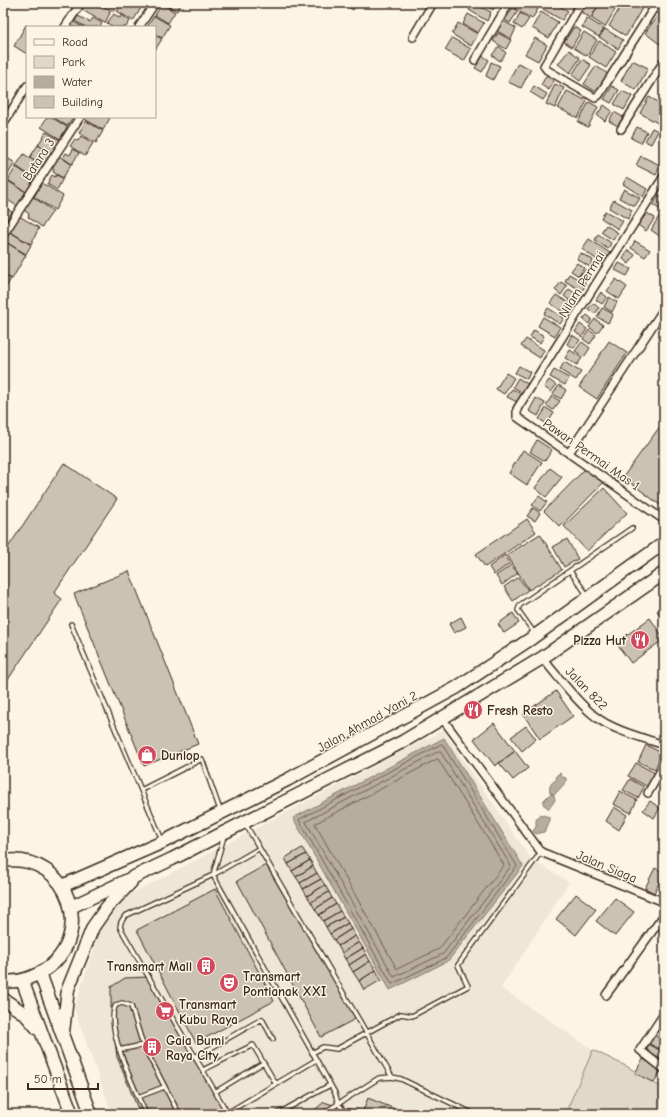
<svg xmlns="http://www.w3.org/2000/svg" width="667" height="1117" font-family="'Comic Neue',sans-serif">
  <rect width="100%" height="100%" fill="#fcf5e5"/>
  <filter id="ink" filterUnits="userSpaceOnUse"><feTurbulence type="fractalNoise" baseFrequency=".025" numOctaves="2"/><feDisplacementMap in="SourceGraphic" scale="8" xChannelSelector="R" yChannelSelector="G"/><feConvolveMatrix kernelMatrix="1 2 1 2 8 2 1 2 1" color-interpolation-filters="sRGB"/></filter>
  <g filter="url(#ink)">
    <path fill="#eee6d6" d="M443 730 531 859 569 882 501 988 593 1050 565 1114H112L74 1009 102 924 116 902Z"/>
    <path fill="#e0d8c8" stroke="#8e8173" d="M593 1050 628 1067 664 1089V1114H565Z"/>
    <path fill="#b7ad9e" stroke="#85796b" d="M444 738 523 866 448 961 390 990 293 818Z
      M560 773 562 777 566 778V782L555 794 550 793C549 787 550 783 556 780L557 775Z
      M550 794 554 795 555 800 549 809 543 804 544 800Z
      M540 814 549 817V823L544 832 536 834 533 831 536 827V820Z"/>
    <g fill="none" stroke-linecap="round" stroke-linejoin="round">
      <path stroke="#6d5e51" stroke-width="1" d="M442 744 517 866 446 958 392 984 299 820Z
        M440 751 511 866 443 954 394 977 306 822Z
        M438 759 504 865 439 949 397 969 315 824Z"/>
    </g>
    <path fill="#ccc2b3" stroke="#3b2a1e" d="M86 3H92L110 13 105 23 82 10Z
      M97 3H118L113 12Z
      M122 3H132L141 8 133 21 117 11Z
      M162 3H178L180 6 177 11Z
      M345 3H357L353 10 344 4Z
      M473 3 491 12 487 21 469 10Z
      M481 3H497L493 10Z
      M518 3H528L538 9 532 19 515 9Z
      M544 3H554L568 11 562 20 541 8Z
      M588 3H600L591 18 582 13Z
      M600 3H619L605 27 591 18Z
      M623 3H645L626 36 609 26Z
      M162 4 175 12 168 23 155 15Z
      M513 8 518 11 510 23 505 20Z
      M541 12 558 22 549 38 532 28Z
      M660 12 664 15V41L661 45 645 33Z
      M520 13 529 19 522 29 514 24Z
      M114 14 120 18 122 15 130 21 126 27H113L107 23Z
      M468 14 484 23 478 33 463 24Z
      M78 16 90 22 93 18 102 23 100 27H86L75 21Z
      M154 16 170 25 162 38 155 34V27H147Z
      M587 18 604 29 599 37 582 27Z
      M503 21 516 28 511 39 497 31Z
      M73 22 84 27H71Z
      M458 23 478 34 471 46 452 34Z
      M26 25 29 27H27V54L14 46Z
      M574 27 581 31 572 47 564 42Z
      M605 29 623 40 618 49 599 37Z
      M584 32 597 40 587 56 574 48Z
      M498 33 511 40 506 49 493 41Z
      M155 35 162 39 155 50Z
      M452 38 471 49 464 61 445 50Z
      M535 38 547 45 538 61 525 54Z
      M599 41 616 52 606 68 589 57Z
      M499 46 506 53 500 61 492 55Z
      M569 50 580 58 570 73 558 64Z
      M483 56 489 60 482 72 475 68Z
      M582 59 591 65 580 81 572 75Z
      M632 60 648 68 636 90 621 81Z
      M491 62 500 66 493 80 486 76Z
      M518 63 531 69 521 88 508 82Z
      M596 66 608 74 596 92 584 84Z
      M546 76 554 81 549 90 541 85Z
      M555 84 564 88 555 108 546 104Z
      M534 86 547 94 543 100 530 92Z
      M612 86 619 90 611 103 604 99Z
      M567 91 587 101 578 118 558 108Z
      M622 91 632 96 624 110 614 104Z
      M649 97 664 105V120L661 125 640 113Z
      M589 102 598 107 588 127 578 122Z
      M604 105 612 111 605 121 597 115Z
      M614 112 623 117 618 126 609 121Z
      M47 117H51L67 127 60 139 41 127Z
      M53 117H73L67 126Z
      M84 117H108L110 118 103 130 83 118Z
      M86 121 103 131 96 143 79 133Z
      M637 127 647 132 641 143 631 138Z
      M652 128 658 131 651 144 645 141Z
      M46 132 60 140 52 153 38 145Z
      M81 136 93 143 85 156 70 146 75 139 78 141Z
      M38 145 51 153 43 165 30 157Z
      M73 149 79 153 72 164 63 158 66 153 70 155Z
      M24 154 43 167 35 179 16 166Z
      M3 155 15 163 3 182Z
      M59 156 71 164 63 178 53 172 54 170 51 168Z
      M641 156 660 165 656 175 636 165Z
      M16 167 34 179 26 192 8 180Z
      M52 175 55 177 56 175 63 178 57 190 47 184Z
      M627 177 647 189 643 197 623 184Z
      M6 180 26 192 17 206 3 197V185Z
      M42 183 63 196 55 210 34 197Z
      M624 189 640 198 635 206 619 198Z
      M659 195 664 198V204L661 210 653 205Z
      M33 197 53 211 42 227 28 217 29 214 24 210Z
      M614 200 632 210 628 219 609 208Z
      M3 206 12 212 3 226Z
      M605 211 623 221 618 229 601 218Z
      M647 213 655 218 646 231 638 225Z
      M661 213 664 214V232L661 237 651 230Z
      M19 216 39 228 31 244 10 232Z
      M606 225 618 233 613 240 601 232Z
      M10 232 31 245 26 254 4 241Z
      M598 234 611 243 608 249 595 240Z
      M589 239 610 253 603 264 582 249Z
      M4 241 26 255 12 279 3 274Z
      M635 241 650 250 645 257 631 248Z
      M628 250 635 255 629 264 623 259Z
      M580 253 593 260 590 267 577 259Z
      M577 263 584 268 579 276 571 271Z
      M619 263 631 269 627 276 615 270Z
      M586 269 591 276 584 282 579 276Z
      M3 274 11 279 3 292Z
      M569 274 586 284 582 291 565 281Z
      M616 279 627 287 619 299 607 291Z
      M561 282 567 286 561 295 555 290Z
      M569 289 579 296 573 303 564 296Z
      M601 292 607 297 602 304 596 300Z
      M556 295 572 305 566 314 550 303Z
      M609 297 617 302 612 312 604 307Z
      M593 303 599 308 595 314 588 309Z
      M548 308 564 318 560 324 544 314Z
      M602 308 613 314 608 323 597 317Z
      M587 315 592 319 589 324 583 319Z
      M543 317 560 327 555 336 538 326Z
      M595 319 603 325 597 333 589 327Z
      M580 324 587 329 582 337 575 332Z
      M534 330 544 336 540 343 530 337Z
      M589 330 596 335 590 344 583 339Z
      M572 335 580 340 574 348 567 344Z
      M526 339 544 350 540 358 521 346Z
      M609 341 627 353 597 399 579 387Z
      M582 342 590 348 584 357 575 351Z
      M570 350 582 358 577 365 565 358Z
      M564 362 581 372 576 380 560 370Z
      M519 366 530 372 527 379 515 373Z
      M554 370 569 378 565 385 550 377Z
      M506 373 514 378 504 394 496 389Z
      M518 378 528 384 523 393 513 387Z
      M549 380 556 385 551 392 544 387Z
      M559 385 566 390 561 399 553 394Z
      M512 389 522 394 517 402 507 397Z
      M552 396 560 401 553 410 546 405Z
      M536 398 545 403 538 416 529 411Z
      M546 408 554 413 547 424 539 419Z
      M664 421V499L660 505 623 477Z
      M537 440 552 450 545 461 530 452Z
      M523 450 542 462 527 485 509 473Z
      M64 463 117 499 54 593 62 599 3 687V594L8 587 3 583V555Z
      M587 467 603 483 560 527 544 511Z
      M550 468 562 477 546 497 535 488Z
      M604 488 627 513 587 551 564 526Z
      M539 496 547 502 540 511 532 505Z
      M533 508 540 513 535 521 527 516Z
      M527 519 536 532 485 567 476 554Z
      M540 534 562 570 529 590 507 555Z
      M567 539 578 559 564 567 553 547Z
      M505 555 510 563 494 575 489 567Z
      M511 565 518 573 502 585 496 576Z
      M129 571 198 744 144 766 74 594Z
      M518 577 528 590 513 601 504 587Z
      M664 606V621L657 611Z
      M513 613 519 623 504 633 498 624Z
      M461 617 466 627 454 633 449 624Z
      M650 618 664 639 631 663 616 643Z
      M556 691 573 716 540 739 523 714Z
      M494 723 515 751 495 766 474 739Z
      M526 726 536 739 522 751 511 737Z
      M646 745 662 753 655 769 638 762Z
      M515 751 528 768 513 780 499 763Z
      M636 763 655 773 648 787 628 776Z
      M630 779 644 787 638 798 623 790Z
      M620 791 637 800 631 813 613 804Z
      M650 801 660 808 654 818 643 810Z
      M614 807 627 815 619 830 606 821Z
      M302 848 306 854 288 864 285 858Z
      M306 854 310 860 292 871 288 864Z
      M310 860 313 866 296 877 292 871Z
      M266 865 357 1018 321 1037 237 881Z
      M313 866 317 873 300 883 296 877Z
      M655 868 664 873 654 893 645 888Z
      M317 873 321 879 303 889 300 883Z
      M321 879 325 885 307 896 303 889Z
      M664 881V893L659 891Z
      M325 885 329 892 311 902 307 896Z
      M215 889 274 1001 196 1043 137 930Z
      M329 892 332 898 315 909 311 902Z
      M576 894 596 909 576 935 556 919Z
      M332 898 336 904 319 915 315 909Z
      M615 898 634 912 615 936 596 921Z
      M336 904 340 911 323 921 319 915Z
      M340 911 344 917 326 927 323 921Z
      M344 917 348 923 330 934 326 927Z
      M348 923 351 929 334 940 330 934Z
      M351 929 355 936 338 946 334 940Z
      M355 936 359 942 342 953 338 946Z
      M359 942 363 948 345 959 342 953Z
      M363 948 366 954 349 965 345 959Z
      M366 954 370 961 353 972 349 965Z
      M370 961 376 970 359 981 353 972Z
      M376 970 381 980 364 990 359 981Z
      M149 977 223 1107 235 1114H140L117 1057 111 1009V987L125 978Z
      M660 1026 664 1029V1034L658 1031Z
      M653 1035 664 1039V1051L649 1044Z
      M649 1044 664 1053V1061L646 1051Z
      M643 1059 661 1070 654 1083 635 1073Z
      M368 1098 407 1114H310L324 1102 342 1108 363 1111Z"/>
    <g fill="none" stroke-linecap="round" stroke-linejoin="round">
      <g stroke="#3b2a1e" stroke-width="6">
        <path id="service" d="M570 571 588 596
          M71 624 162 840
          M535 634 518 610 520 605 632 528
          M141 790 202 759 220 810
          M246 825 392 1077
          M224 836 213 875 335 1093 338 1103 346 1114
          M119 1050 143 1045
          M312 1053 323 1047 337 1049 401 1014 412 1016 468 986 458 965 541 852
          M195 1057 262 1019 273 1039
          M203 1070 253 1045 276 1084
          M215 1092 263 1063
          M138 1097 164 1087
          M227 1113 316 1060
          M146 1114C137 1094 103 1025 116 1005L122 1003 131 1006 143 1045 179 1114
          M228 1114 125 936 120 927 121 922 125 916 213 875 258 849
          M277 1114 330 1085
          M322 1114 379 1078 392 1077 401 1079 474 1114"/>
      </g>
      <g stroke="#3b2a1e" stroke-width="10">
        <path id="minor" d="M581 3 544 66 547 70 595 98 599 95 657 3
          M65 27 81 3
          M139 27 155 3
          M413 37 433 3
          M475 60 509 3
          M3 124 27 86
          M621 129 664 61
          M664 176 517 409V417L664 520
          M3 235 80 117
          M569 453 663 310
          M542 658C558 676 577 703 596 717 612 730 644 738 664 745
          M442 718 541 852 664 902
          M648 793 664 765
          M606 995 664 915
          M664 1014 640 1050 664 1069"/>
      </g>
      <g stroke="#3b2a1e" stroke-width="15">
        <path id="trunk" d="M3 861C70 851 100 941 38 974 28 979 15 983 3 981
          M62 886 163 842 287 780 456 688 532 638 664 543
          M71 907 172 859 404 741 542 658 664 573
          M40 973 91 1114
          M22 980 72 1114
          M3 999 25 1014 38 1029
          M63 1032 68 989 93 927 107 907 131 882"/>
      </g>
      <use href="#service" stroke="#fcf5e5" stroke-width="3.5"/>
      <use href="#minor" stroke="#fcf5e5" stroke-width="7"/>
      <use href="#trunk" stroke="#fcf5e5" stroke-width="12"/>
    </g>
  </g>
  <defs>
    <g id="restaurant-disc" transform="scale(1)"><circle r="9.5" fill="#d1495b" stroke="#fcf5e5"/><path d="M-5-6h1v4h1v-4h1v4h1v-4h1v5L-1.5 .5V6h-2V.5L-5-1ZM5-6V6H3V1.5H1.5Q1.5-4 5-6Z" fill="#fff"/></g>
    <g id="shop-disc" transform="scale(1)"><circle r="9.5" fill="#d1495b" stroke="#fcf5e5"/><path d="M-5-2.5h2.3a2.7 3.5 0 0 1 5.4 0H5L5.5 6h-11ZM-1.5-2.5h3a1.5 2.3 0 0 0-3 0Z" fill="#fff"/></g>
    <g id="building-disc" transform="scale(1)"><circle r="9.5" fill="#d1495b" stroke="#fcf5e5"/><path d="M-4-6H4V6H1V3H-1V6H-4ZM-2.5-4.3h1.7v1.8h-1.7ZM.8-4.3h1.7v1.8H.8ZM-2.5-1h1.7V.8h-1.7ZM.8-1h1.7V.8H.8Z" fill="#fff"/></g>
    <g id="theatre-disc" transform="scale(1)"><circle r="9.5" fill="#d1495b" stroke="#fcf5e5"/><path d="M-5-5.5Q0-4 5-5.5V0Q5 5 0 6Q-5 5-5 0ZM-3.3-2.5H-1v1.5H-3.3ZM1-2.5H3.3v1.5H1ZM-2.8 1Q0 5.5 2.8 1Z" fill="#fff"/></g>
    <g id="supermarket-disc" transform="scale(1)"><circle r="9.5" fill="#d1495b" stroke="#fcf5e5"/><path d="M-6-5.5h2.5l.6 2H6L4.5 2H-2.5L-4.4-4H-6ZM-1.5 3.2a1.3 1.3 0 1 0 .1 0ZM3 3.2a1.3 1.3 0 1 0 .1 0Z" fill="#fff"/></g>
  </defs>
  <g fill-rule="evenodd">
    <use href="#restaurant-disc" x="640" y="640"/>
    <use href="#restaurant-disc" x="473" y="710"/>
    <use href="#shop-disc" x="147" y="755"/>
    <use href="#building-disc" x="206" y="966"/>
    <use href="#theatre-disc" x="229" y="983"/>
    <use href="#supermarket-disc" x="165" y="1011"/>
    <use href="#building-disc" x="152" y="1047"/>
  </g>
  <g text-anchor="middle" stroke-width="3" stroke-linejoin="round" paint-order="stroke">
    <g font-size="13" fill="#3b2a1e" stroke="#fcf5e5">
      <text transform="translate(38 159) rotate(-57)" y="5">Batara 3</text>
      <text transform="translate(581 284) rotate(-58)" y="5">Nilam Permai</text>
      <text transform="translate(592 454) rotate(35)" y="5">Pawan Permai Mas 1</text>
      <text transform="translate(587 688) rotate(46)" y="5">Jalan 822</text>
      <text transform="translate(367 721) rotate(-29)" y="5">Jalan Ahmad Yani 2</text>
      <text transform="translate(607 866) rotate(23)" y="5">Jalan Siaga</text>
    </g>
    <g font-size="13" font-weight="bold" fill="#3b2a1e" stroke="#fcf5e5" text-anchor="start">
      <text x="626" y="645" text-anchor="end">Pizza Hut</text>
      <text x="487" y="715">Fresh Resto</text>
      <text x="161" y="760">Dunlop</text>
      <text x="192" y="971" text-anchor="end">Transmart Mall</text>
      <text x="243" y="981">Transmart<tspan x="243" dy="15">Pontianak XXI</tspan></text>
      <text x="179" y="1009">Transmart<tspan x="179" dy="15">Kubu Raya</tspan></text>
      <text x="166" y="1045">Gaia Bumi<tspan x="166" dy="15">Raya City</tspan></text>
    </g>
  </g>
  <rect width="667" height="1117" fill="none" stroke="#fcf5e5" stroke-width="16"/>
  <rect x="8" y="8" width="651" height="1101" fill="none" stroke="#3b2a1e" stroke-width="1.5" filter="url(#ink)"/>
  <rect x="26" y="26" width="130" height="92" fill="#fcf5e5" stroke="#afa495"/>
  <rect x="34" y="39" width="20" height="6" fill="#fcf5e5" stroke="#afa495"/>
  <text x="62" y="46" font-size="12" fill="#3b2a1e">Road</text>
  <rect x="34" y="56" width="20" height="12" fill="#e0d8c8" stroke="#afa495"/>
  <text x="62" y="66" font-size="12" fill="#3b2a1e">Park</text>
  <rect x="34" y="76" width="20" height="12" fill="#b7ad9e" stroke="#afa495"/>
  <text x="62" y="86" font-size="12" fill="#3b2a1e">Water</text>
  <rect x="34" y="96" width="20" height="12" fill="#ccc2b3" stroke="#afa495"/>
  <text x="62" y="106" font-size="12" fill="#3b2a1e">Building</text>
  <path d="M28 1083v6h70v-6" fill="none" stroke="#3b2a1e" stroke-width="2"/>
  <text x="34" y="1083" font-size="12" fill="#3b2a1e" stroke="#fcf5e5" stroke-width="3" paint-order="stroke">50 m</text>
</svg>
